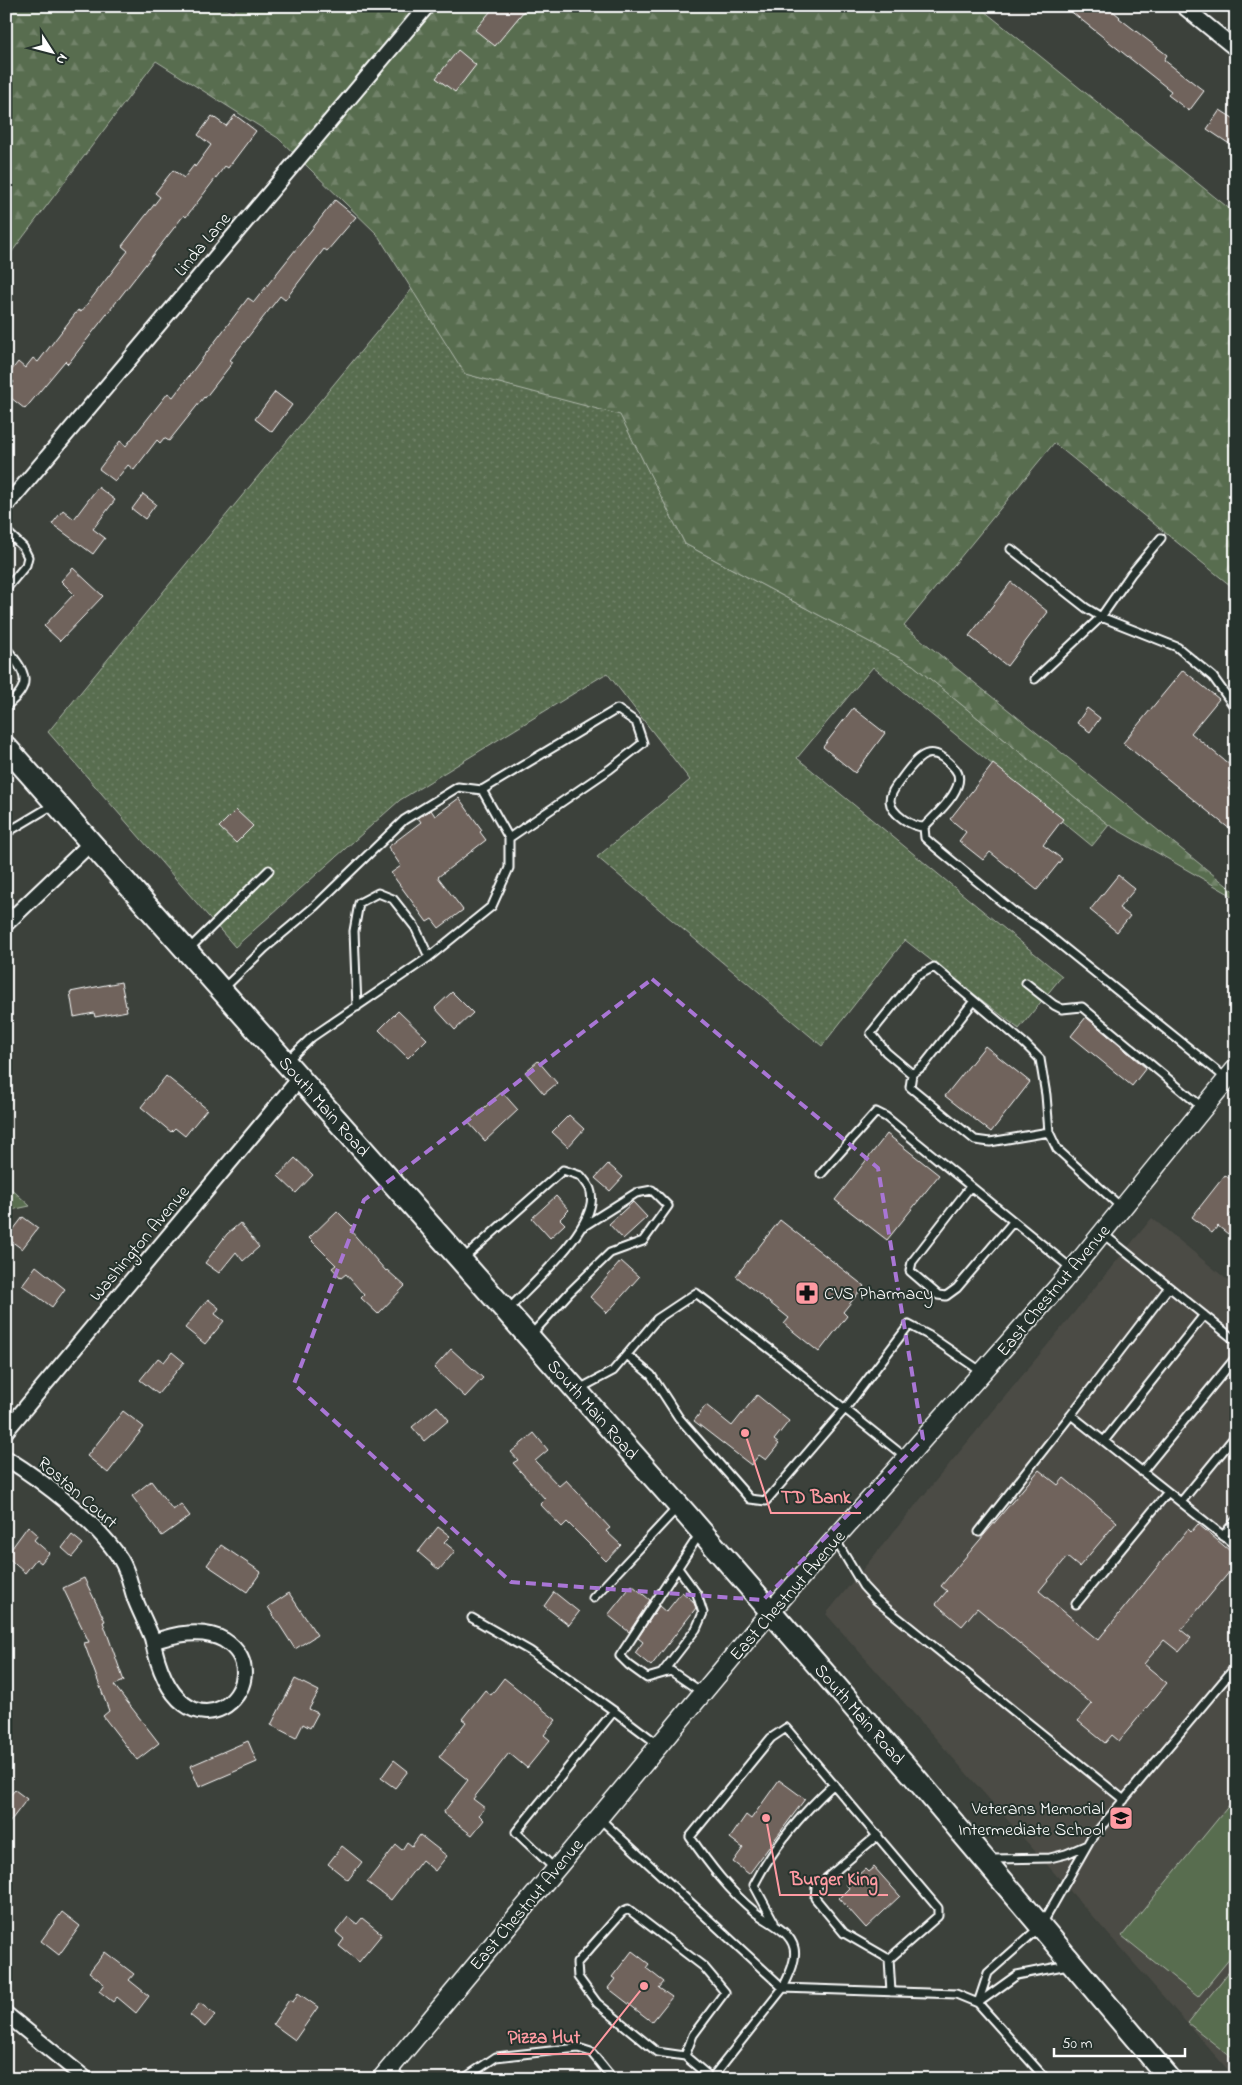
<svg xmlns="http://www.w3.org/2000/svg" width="1242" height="2085" font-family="'Indie Flower',sans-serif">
  <defs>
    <pattern id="grass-dots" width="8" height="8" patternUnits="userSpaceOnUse" patternTransform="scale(1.25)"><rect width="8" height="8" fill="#596d50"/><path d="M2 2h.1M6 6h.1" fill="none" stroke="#72836a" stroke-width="1.8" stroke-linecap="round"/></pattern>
    <pattern id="forest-firs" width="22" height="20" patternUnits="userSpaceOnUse" patternTransform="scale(1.25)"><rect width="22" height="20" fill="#596d50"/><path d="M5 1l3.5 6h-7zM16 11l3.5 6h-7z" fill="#72836a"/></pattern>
  </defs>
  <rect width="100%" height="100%" fill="#3c413b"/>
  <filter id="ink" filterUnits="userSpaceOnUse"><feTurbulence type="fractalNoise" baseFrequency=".02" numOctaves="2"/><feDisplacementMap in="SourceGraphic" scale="10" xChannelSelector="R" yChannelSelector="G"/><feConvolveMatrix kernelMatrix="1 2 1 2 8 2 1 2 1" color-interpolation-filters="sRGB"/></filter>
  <g filter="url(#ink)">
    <path fill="#4b4b45" d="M1152 1218 1236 1287V2079L826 1614Z"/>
    <path fill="url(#grass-dots)" stroke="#acb6a8" d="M412 289 466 374 620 414 685 544 913 665 1109 825 1092 846 873 667 797 758 1062 976 1019 1029 905 940 822 1046 597 857 690 780 607 673 400 800 235 947 48 732Z"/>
    <path fill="url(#forest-firs)" stroke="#acb6a8" d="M6 6H220L233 13 239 6H978L1236 214V590L1054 443 904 626 1236 893V898L1109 825 913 665 685 544 620 415 465 374 377 234 278 138 156 61 8 257 6 254Z
      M6 1184 30 1206 6 1211Z"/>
    <path fill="#596d50" stroke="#acb6a8" d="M1235 1798 1236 1951 1198 1997 1122 1936Z
      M1236 1963V2061L1188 2023Z"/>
    <path fill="#6f635c" stroke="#fff" d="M495 6H528L495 46 475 30Z
      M1064 6H1107L1120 17 1119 18 1167 55 1164 60 1204 91 1189 111 1168 95 1171 91Z
      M458 50 476 65 455 92 436 78Z
      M1220 110 1236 120V137L1231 145 1207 129Z
      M235 115 256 131 228 168 225 166 186 217 184 215 68 364 65 361 25 409 6 394V391L14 382 7 376 18 362 25 368 33 358 38 362 78 310 81 312 128 251 122 246 160 197 155 193 173 170 184 178 194 165 195 167 211 145 198 135 212 116 226 126Z
      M335 200 356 217 327 251 324 249 285 300 280 296 230 360 233 362 205 398 204 397 169 441 164 438 160 443 157 440 134 470 128 465 115 481 99 469 120 441 126 446 168 393 173 397 248 298 254 302Z
      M275 392 292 405 272 432 255 419Z
      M98 487 115 500 93 529 105 538 93 554 52 524 63 510 74 519Z
      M143 494 156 504 145 519 132 509Z
      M73 568 103 596 60 641 44 626 74 594 61 581Z
      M1011 582 1048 612 1007 666 969 636Z
      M1183 670 1219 699 1191 733 1236 770V780L1228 789 1236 795V834L1123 743Z
      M853 708 885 733 855 773 823 747Z
      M1087 708 1100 718 1090 732 1077 723Z
      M993 764 1063 819 1043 845 1062 859 1037 890 990 852 983 860 959 841 966 832 950 819Z
      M459 798 482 830 480 832 486 840 438 877 463 910 439 928 432 919 427 922 391 873 401 866 388 847 421 822 418 818 431 810 435 816Z
      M236 810 253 826 236 843 219 827Z
      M1118 875 1135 889 1119 908 1130 916 1117 932 1090 910Z
      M121 982 127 1011 95 1017 94 1013 74 1017 70 992Z
      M452 992 473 1013 455 1030 435 1008Z
      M398 1011 427 1039 408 1058 379 1030Z
      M1086 1017 1146 1068 1132 1086 1071 1036Z
      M985 1046 1030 1082 991 1132 945 1096Z
      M538 1061 557 1083 544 1094 525 1072Z
      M166 1076 207 1109 185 1136 175 1128 171 1132 141 1107Z
      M502 1092 518 1110 485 1141 468 1122Z
      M569 1115 584 1129 568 1147 552 1132Z
      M887 1134 939 1175 887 1240 835 1200Z
      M295 1158 313 1175 296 1193 278 1176Z
      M608 1164 623 1177 610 1191 595 1178Z
      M1225 1175 1236 1184V1208L1229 1216 1236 1221V1223L1228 1234 1218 1226 1212 1233 1192 1217Z
      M556 1196 569 1210 560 1219 565 1224 550 1238 532 1218Z
      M633 1202 647 1217 623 1239 609 1224Z
      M337 1211 353 1227 350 1230 386 1271 387 1270 405 1286 378 1314 361 1298 364 1295 346 1274 341 1278 332 1268 336 1265 309 1238Z
      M23 1217 38 1228 22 1249 7 1238Z
      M780 1220 864 1286 843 1312 847 1316 819 1352 784 1324 789 1318 736 1276Z
      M240 1223 259 1247 243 1261 236 1252 219 1273 205 1263 227 1234Z
      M621 1261 639 1277 607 1313 590 1297Z
      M36 1266 65 1289 52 1307 22 1285Z
      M208 1299 219 1308 215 1314 224 1321 205 1344 185 1328Z
      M451 1349 483 1378 465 1397 434 1368Z
      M172 1352 184 1362 158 1394 140 1380 158 1358 164 1362Z
      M757 1395 789 1421 774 1440 779 1444 766 1460 759 1455 751 1465 694 1421 706 1405 732 1426Z
      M437 1406 449 1420 424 1441 412 1427Z
      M123 1411 144 1427 108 1473 87 1456Z
      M534 1433 548 1450 535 1461 559 1486 566 1480 610 1528 606 1531 621 1545 606 1561 567 1522 562 1527 540 1504 545 1499 513 1463 518 1460 511 1452Z
      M1039 1470 1058 1485 1064 1478 1117 1522 1079 1567 1067 1557 1039 1591 1098 1640 1188 1529 1191 1532 1198 1524 1236 1556V1564L1181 1630 1191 1638 1179 1652 1164 1640 1144 1664 1167 1683 1119 1741 1112 1735 1105 1743 1078 1721 1092 1704 977 1608 962 1626 936 1604 947 1591 941 1586Z
      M151 1481 173 1510 181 1504 190 1516 162 1536 132 1496Z
      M28 1526 38 1535 34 1540 49 1553 41 1563 36 1559 25 1573 6 1556Z
      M438 1527 450 1536 444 1542 455 1551 439 1570 418 1552Z
      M72 1535 83 1544 72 1557 62 1548Z
      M221 1545 261 1572 247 1592 207 1565Z
      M84 1578 105 1621 103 1622 124 1681 114 1685 159 1743 137 1760 103 1716 109 1711 84 1643 89 1642 63 1588Z
      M632 1585 650 1600 629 1632 608 1615Z
      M554 1592 579 1612 569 1625 544 1606Z
      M682 1592 693 1601 696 1608 651 1666 635 1653 643 1642 638 1638 659 1606 666 1612Z
      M289 1593 317 1635 295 1649 268 1607Z
      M504 1678 556 1720 544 1735 550 1740 527 1768 509 1753 473 1799 485 1808 479 1815 484 1820 472 1835 443 1813 468 1780 439 1757 466 1722 462 1719 485 1690 491 1695Z
      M295 1679 319 1691 309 1709 318 1713 310 1728 303 1724 296 1738 271 1725Z
      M248 1741 257 1762 199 1787 190 1766Z
      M394 1760 408 1771 395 1788 381 1778Z
      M779 1780 805 1799 749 1874 733 1862 743 1848 730 1838 746 1815 751 1819Z
      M15 1790 27 1799 6 1827V1800Z
      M420 1835 447 1856 435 1871 422 1860 391 1900 367 1882 396 1845 402 1850 407 1842 412 1846Z
      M342 1846 362 1862 348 1880 328 1864Z
      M874 1867 900 1896 866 1928 839 1898 849 1888 846 1884 857 1874 858 1875 865 1869 868 1872Z
      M62 1912 80 1926 59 1955 41 1941Z
      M348 1917 357 1924 362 1918 382 1934 359 1962 339 1946 344 1939 336 1932Z
      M632 1951 649 1964 646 1968 664 1982 659 1988 672 1997 652 2022 608 1988 615 1979 612 1977Z
      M105 1952 134 1974 129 1980 149 1996 136 2013 117 1997 113 2002 99 1991 104 1984 89 1972Z
      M298 1993 318 2007 295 2040 273 2024 289 2000 293 2002Z
      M200 2003 215 2015 205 2027 190 2015Z"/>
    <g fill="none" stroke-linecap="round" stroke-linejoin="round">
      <g stroke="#fff" stroke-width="11">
        <path id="service" d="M6 531 23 547 28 557 26 565 6 589
          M1011 549 1086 608 1101 617 1177 647 1213 677 1236 709
          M6 648C26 672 34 685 6 706
          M1035 679 1101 617 1131 574 1161 538
          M482 790 509 838
          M924 827C935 815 970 786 955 769 931 741 919 755 902 778 897 785 890 792 890 801 891 814 912 827 924 827L925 838 934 846 1014 912 1041 929 1227 1079
          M6 833 53 805
          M188 950 269 870
          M1026 983 1054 1005 1062 1009 1082 1007 1203 1108
          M223 989 265 948 315 906 404 820 458 787 482 790 617 709 636 722 643 743 610 769 509 838V868L492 906 429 957 312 1037 288 1060
          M974 1001 924 1065 912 1074 886 1052 871 1033 917 976 934 967 1025 1044 1040 1059 1046 1095 1049 1132 1057 1149 1122 1208
          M357 1007 354 931 359 903 378 893 393 899 415 927 429 957
          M912 1074 910 1087 975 1140 990 1142 1049 1132
          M821 1174 876 1112 886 1117 1072 1269
          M970 1187 912 1262 910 1271 938 1295 946 1296 957 1288 1013 1222
          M1102 1233 1236 1341
          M463 1259 563 1170 581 1176C584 1180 588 1184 590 1189 603 1223 531 1285 509 1309
          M531 1335 569 1293 610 1253 643 1241 668 1206 652 1190 636 1193 584 1226
          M627 1355 651 1375 679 1418 750 1499 766 1501 845 1409 909 1325 928 1335 982 1372
          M579 1389 613 1371 657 1319 696 1293 771 1350 905 1457
          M1071 1415 1169 1287
          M1104 1441 1204 1315
          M1142 1472 1236 1357
          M1181 1502 1236 1435
          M979 1532 1071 1415 1236 1546
          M699 1535 620 1656 629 1665 647 1678 671 1671 703 1693
          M1223 1536 1236 1520
          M835 1539 863 1586 876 1600 1124 1800
          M593 1598 677 1508
          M1076 1604 1168 1492
          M472 1618 530 1651 614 1711 659 1745
          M662 1673 696 1629 703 1613 697 1594 678 1568
          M599 1818 783 1988C788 1977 797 1961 794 1948 790 1930 767 1922 755 1912 729 1891 709 1864 690 1837L771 1738 786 1728 938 1908V1916L889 1959
          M878 1835 816 1887 815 1898 844 1933 889 1959
          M990 1859 1050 1858 1066 1854 1087 1845
          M555 1869 516 1832 614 1711
          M774 1922 754 1885C774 1846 802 1813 834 1784
          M889 1959 891 1992
          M978 2003 988 1973 1041 1926 1090 1840 1236 1666
          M978 2003 1017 1975 1068 1965
          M685 2056 693 2035 725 1992 704 1967 628 1909 622 1912 577 1963 578 1977 597 2003 657 2052 685 2056 711 2078
          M390 2069 403 2079
          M463 2079 496 2057 578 2048 591 2052 613 2079
          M711 2079 783 1988 956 1994 978 2003 1046 2079"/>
      </g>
      <g stroke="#fff" stroke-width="18">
        <path id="minor" d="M1183 6 1236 49
          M6 506 427 6
          M6 924 92 842
          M6 1431 300 1078
          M6 1458C43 1481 98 1523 121 1560 128 1571 131 1587 135 1599 140 1612 147 1625 152 1638 180 1780 288 1681 224 1640 203 1628 174 1634 153 1642
          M6 2014 86 2079"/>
      </g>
      <g stroke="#fff" stroke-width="21">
        <path id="tertiary" d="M381 2079 771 1611 1063 1281 1236 1068"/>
      </g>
      <g stroke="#fff" stroke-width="25">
        <g id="primary">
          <path id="s1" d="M6 747 687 1515 913 1775 1170 2079"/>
        </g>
      </g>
      <use href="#service" stroke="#26332d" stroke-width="7"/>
      <use href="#minor" stroke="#26332d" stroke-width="14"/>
      <use href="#tertiary" stroke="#26332d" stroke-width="18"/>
      <use href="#primary" stroke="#26332d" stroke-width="21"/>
    </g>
  </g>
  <path fill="none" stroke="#a976d5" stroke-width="4" stroke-dasharray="10 6" stroke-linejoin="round" d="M652 979 878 1168 923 1439 763 1600 511 1582 294 1384 364 1200Z"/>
  <defs>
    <g id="pharmacy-square" transform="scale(1.25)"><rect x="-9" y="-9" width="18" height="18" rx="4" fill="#ff9aa2" stroke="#26332d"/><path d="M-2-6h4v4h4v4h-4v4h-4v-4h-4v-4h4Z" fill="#111"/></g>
    <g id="school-square" transform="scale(1.25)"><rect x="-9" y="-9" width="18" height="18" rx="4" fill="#ff9aa2" stroke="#26332d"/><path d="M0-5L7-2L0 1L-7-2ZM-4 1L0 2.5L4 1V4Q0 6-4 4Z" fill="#111"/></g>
  </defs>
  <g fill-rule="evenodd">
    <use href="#pharmacy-square" x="807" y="1293"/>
    <use href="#school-square" x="1121" y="1818"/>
  </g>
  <g text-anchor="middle" stroke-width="4" stroke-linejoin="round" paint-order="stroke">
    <g font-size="18" fill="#fff" stroke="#26332d">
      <text transform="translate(202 244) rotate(-50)" y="6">Linda Lane</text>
      <text dy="6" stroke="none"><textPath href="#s1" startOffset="480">South Main Road</textPath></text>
      <text transform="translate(139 1243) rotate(-50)" y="6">Washington Avenue</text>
      <text transform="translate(1053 1290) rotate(-50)" y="6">East Chestnut Avenue</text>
      <text dy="6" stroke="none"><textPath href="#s1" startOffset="885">South Main Road</textPath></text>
      <text transform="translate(78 1492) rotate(41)" y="6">Rostan Court</text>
      <text transform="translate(787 1595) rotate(-49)" y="6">East Chestnut Avenue</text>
      <text dy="6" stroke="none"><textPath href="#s1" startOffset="1290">South Main Road</textPath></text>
      <text transform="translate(526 1904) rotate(-50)" y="6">East Chestnut Avenue</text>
    </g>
    <g font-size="18" fill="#fff" stroke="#26332d" text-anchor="start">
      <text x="824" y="1299">CVS Pharmacy</text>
      <text x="1104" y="1814" text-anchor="end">Veterans Memorial<tspan x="1104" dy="21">Intermediate School</tspan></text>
    </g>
  </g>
  <path fill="none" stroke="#ff9aa2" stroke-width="2" d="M745 1433L771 1513H861M766 1818L780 1895H888M644 1986L590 2054H497"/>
  <g fill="#ff9aa2" stroke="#26332d" stroke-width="2">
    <circle cx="745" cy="1433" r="5"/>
    <circle cx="766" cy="1818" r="5"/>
    <circle cx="644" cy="1986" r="5"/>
  </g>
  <g font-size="19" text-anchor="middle" font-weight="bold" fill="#ff9aa2" stroke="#26332d" stroke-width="4" stroke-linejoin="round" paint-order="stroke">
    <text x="816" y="1503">TD Bank</text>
    <text x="834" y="1885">Burger King</text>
    <text x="544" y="2043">Pizza Hut</text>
  </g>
  <rect width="1242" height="2085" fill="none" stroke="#26332d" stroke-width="25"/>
  <rect x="12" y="12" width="1217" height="2060" fill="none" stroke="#fff" stroke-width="2" filter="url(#ink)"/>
  <g transform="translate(52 52) rotate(126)" stroke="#26332d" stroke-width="4" paint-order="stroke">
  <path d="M0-4L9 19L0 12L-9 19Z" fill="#ffffff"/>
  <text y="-8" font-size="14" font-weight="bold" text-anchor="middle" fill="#ffffff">N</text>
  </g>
  <path d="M1054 2048v8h131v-8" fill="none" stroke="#ffffff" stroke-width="2.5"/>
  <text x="1062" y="2048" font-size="15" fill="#ffffff" stroke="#26332d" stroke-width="4" paint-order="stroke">50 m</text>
</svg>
